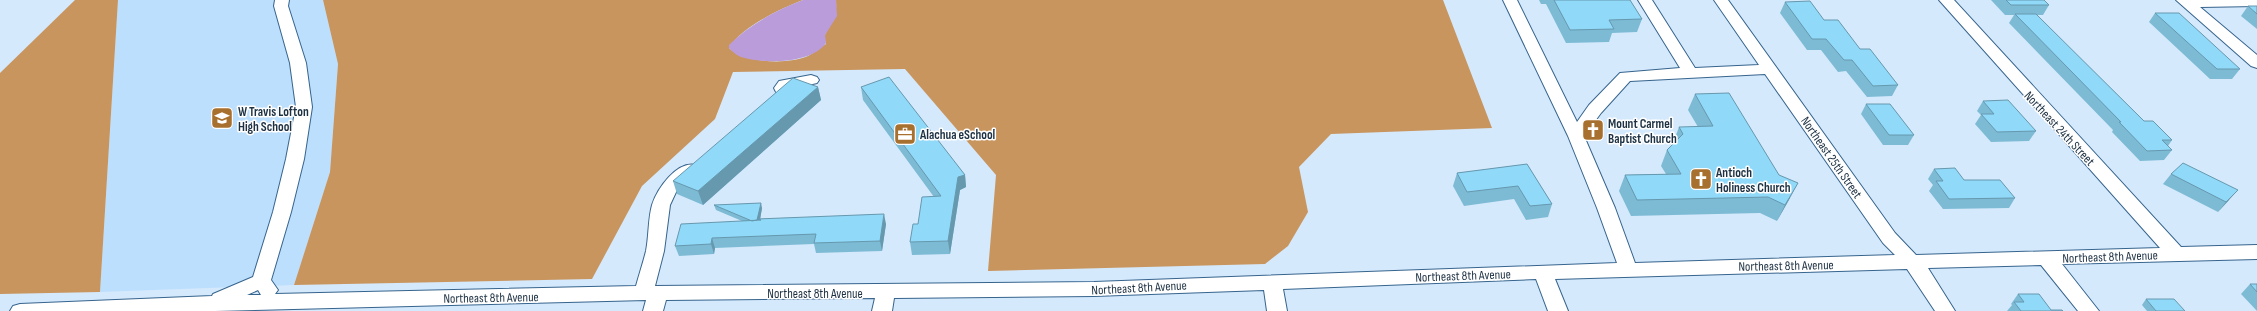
<svg xmlns="http://www.w3.org/2000/svg" width="2257" height="311" font-family="'Sofia Sans Condensed',sans-serif">
  <rect width="100%" height="100%" fill="#d5e9fc"/>
  <path fill="#bddffe" d="M118 0H323L338 64 330 172 294 285 100 292Z"/>
  <path fill="#c8955f" d="M75 0H118L100 292 0 294V73Z
    M323 0H803C780 9 741 27 729 48 744 63 788 65 808 56 814 53 820 47 826 44L824 37C832 20 837 22 836 0H1443L1492 128 1331 134 1299 167 1308 212 1288 246 1265 264 988 271 996 175 905 69 733 72 715 119 642 186 592 279 294 285 330 172 338 64Z"/>
  <path fill="#bb9cda" d="M803 0H836L837 16 825 35 826 43C812 64 762 64 741 57 736 55 732 51 729 48V45C749 25 776 10 803 0Z"/>
  <g fill="none" stroke-linecap="round" stroke-linejoin="round">
    <g stroke="#36648d" stroke-width="2">
      <path id="minor" d="M275 0H289L288 6 306 63 312 107 304 159 291 212 271 280 278 290 275 294 636 286C639 275 643 263 646 251 649 236 648 219 652 205 657 189 677 160 696 165L699 169 677 190 670 205 664 251 655 286 1094 282 1617 263 1597 208 1568 136 1503 0H1517L1577 122 1589 105 1620 73 1680 68 1638 0H1652L1695 68 1759 65 1714 0H1728L1895 233 1916 255 2160 248 1939 0H1954L2181 247 2257 245V259L2062 264 2099 311H2078L2041 265 1928 268 1955 311H1935L1907 269 1555 279 1568 311H1548L1536 279 1283 289 1287 311H1267L1264 290 1094 296 894 298 892 311H872L875 298 666 300 663 311H643L646 300 215 311H10L13 306 20 304 212 296 213 294 253 277 273 212 286 159 296 107 290 63 274 6ZM1765 74 1883 243 1895 255 1635 263 1615 208 1584 136 1601 113 1630 81ZM258 290 261 295H247Z
        M2176 0H2257V6L2200 7 2257 55V68L2251 66Z
        M811 75 817 77 819 80 817 83 790 89 782 93 776 92 774 88 779 81Z"/>
    </g>
    <use href="#minor" fill="#fff" fill-rule="evenodd"/>
  </g>
  <path fill="#7dbbd5" d="M1539 0H1630L1642 19 1637 32 1612 33 1609 42 1566 43 1546 4H1541Z
    M1991 0H2044L2049 5 2043 15H2036L2144 121 2172 140 2168 146 2172 150 2164 160 2140 161 2112 132 2113 130 2009 23 2014 15H2005Z
    M1785 2 1824 20 1860 49 1898 85 1892 96 1867 97 1846 71 1838 72 1821 50H1807L1780 13Z
    M2248 6H2257V29L2241 16Z
    M2155 13 2240 69 2232 79H2210L2149 22Z
    M818 87 821 100 703 205 677 194 673 181Z
    M861 87 965 175 966 187 960 190 950 254 912 255 910 242 918 224 934 197 863 100Z
    M1695 94 1790 198 1777 221 1760 213 1631 216 1619 191 1625 175 1666 174 1661 166 1667 150 1673 144V143L1679 127H1698L1688 110Z
    M1983 101 2036 131 2029 141 1991 142 1975 124 1981 115 1977 111Z
    M1866 104 1914 135 1908 145H1883L1861 114Z
    M1527 164 1552 204 1548 217 1526 220 1514 199 1464 206 1453 186 1457 173Z
    M1934 169 1964 180 2015 198 2009 208 1943 209 1929 191 1933 185 1928 179Z
    M2171 174 2229 200 2218 212 2163 184Z
    M714 205 762 208 760 219 886 224 882 251 816 253 814 244 715 248 714 254 679 256 675 246 742 221 716 210Z
    M2250 284H2257V311L2241 294Z
    M2018 294 2051 310 2063 311H2007L2012 305 2011 304Z
    M2146 299 2185 311H2147L2142 305Z"/>
  <path fill="#6698ae" d="M818 87 821 100 703 205 698 191Z
    M965 175 966 187 960 190 950 254 948 241 958 177Z
    M1798 183 1790 198 1777 221 1785 205Z
    M2238 190 2229 200 2218 212 2226 202Z
    M761 203 762 208 760 220 757 219 759 224 756 222Z
    M884 214 886 224 882 251 880 241Z
    M712 238 715 248 714 254 711 244Z"/>
  <path fill="#91d9f8" stroke="#6698ae" d="M1554 0H1630L1642 19 1609 20 1614 29 1570 30Z
    M2006 0H2044L2049 5H2011Z
    M1810 1 1824 20H1838L1860 49H1870L1898 85 1873 86 1852 60H1844L1826 39H1812L1785 2Z
    M2248 6H2257V14Z
    M2155 13H2179L2240 69H2217Z
    M2015 14H2036L2144 121H2153L2172 140H2162L2172 150 2147 151 2119 122H2121Z
    M889 77 965 175 958 177 948 241 910 242 913 224H918L922 197 941 196 861 87Z
    M793 78 818 87 698 191 673 181Z
    M1729 93 1779 175 1798 183 1785 205 1768 197 1637 200 1625 175 1681 174 1667 150 1683 134 1679 127 1713 126 1695 94Z
    M2008 100 2036 131 1997 132 1981 114H1994L1983 101Z
    M1866 104H1890L1914 135H1889Z
    M2183 163 2238 190 2226 202 2171 174Z
    M1527 164 1552 204 1530 206 1518 186 1467 192 1457 173Z
    M1955 168 1964 180H2000L2015 198 1949 199 1936 181H1943L1934 169Z
    M761 203 757 220 752 221 714 205Z
    M884 214 880 241 814 243 816 234 712 238 711 244 675 246 681 224 761 220 757 219Z
    M2250 284H2257V292Z
    M2018 294H2039L2051 310H2062L2063 311H2021L2014 302H2024Z
    M2146 299H2174L2185 311H2156Z"/>
  <defs>
    <g id="school-square" transform="scale(1.15)"><rect x="-9" y="-9" width="18" height="18" rx="4" fill="#a8702e" stroke="#fff"/><path d="M0-5L7-2L0 1L-7-2ZM-4 1L0 2.5L4 1V4Q0 6-4 4Z" fill="#fff"/></g>
    <g id="church-square" transform="scale(1.15)"><rect x="-9" y="-9" width="18" height="18" rx="4" fill="#a8702e" stroke="#fff"/><path d="M-1.2-6h2.4v3.5h3.3v2.4h-3.3V6h-2.4V-.1h-3.3v-2.4h3.3Z" fill="#fff"/></g>
    <g id="office-square" transform="scale(1.15)"><rect x="-9" y="-9" width="18" height="18" rx="4" fill="#a8702e" stroke="#fff"/><path d="M-6-3h4V-5.5h4V-3h4V5H-6ZM-1-4.5V-3h2v-1.5ZM-6 0V1H6V0Z" fill="#fff"/></g>
  </defs>
  <g fill-rule="evenodd">
    <use href="#school-square" x="222" y="118"/>
    <use href="#church-square" x="1593" y="130"/>
    <use href="#office-square" x="905" y="134"/>
    <use href="#church-square" x="1701" y="179"/>
  </g>
  <g text-anchor="middle" stroke-width="3" stroke-linejoin="round" paint-order="stroke">
    <g font-size="13" font-weight="bold" fill="#1d3143" stroke="#fff" text-anchor="start">
      <text x="238" y="116">W Travis Lofton<tspan x="238" dy="15">High School</tspan></text>
      <text x="1608" y="128">Mount Carmel<tspan x="1608" dy="15">Baptist Church</tspan></text>
      <text x="920" y="139">Alachua eSchool</text>
      <text x="1716" y="177">Antioch<tspan x="1716" dy="15">Holiness Church</tspan></text>
    </g>
    <g font-size="13" fill="#1d3143" stroke="#fff">
      <text transform="translate(2060 128) rotate(47)" y="5">Northeast 24th Street</text>
      <text transform="translate(1832 157) rotate(55)" y="5">Northeast 25th Street</text>
      <text transform="translate(2110 256) rotate(-2)" y="5">Northeast 8th Avenue</text>
      <text transform="translate(1786 265) rotate(-1)" y="5">Northeast 8th Avenue</text>
      <text transform="translate(1463 275) rotate(-2)" y="5">Northeast 8th Avenue</text>
      <text transform="translate(1139 287) rotate(-3)" y="5">Northeast 8th Avenue</text>
      <text x="815" y="298">Northeast 8th Avenue</text>
      <text transform="translate(491 297) rotate(-1)" y="5">Northeast 8th Avenue</text>
    </g>
  </g>
</svg>
